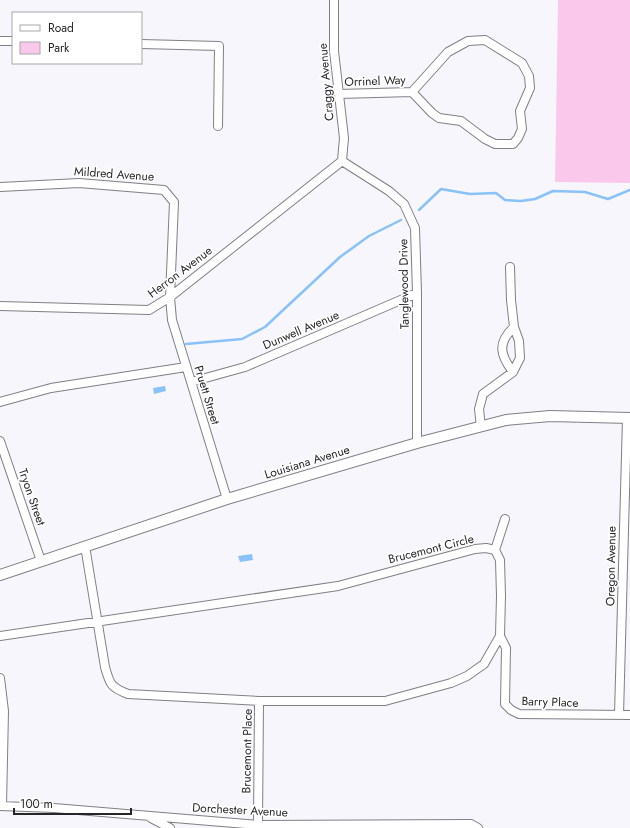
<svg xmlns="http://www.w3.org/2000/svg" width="630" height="828" font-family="Jost,sans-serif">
  <rect width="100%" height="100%" fill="#f7f6fc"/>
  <path fill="#fac8eb" d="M558 0H630V183L555 182Z"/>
  <path fill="#89c1fa" d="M165 386 166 391 154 394 153 388Z
    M252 554 253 560 240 562 238 556Z"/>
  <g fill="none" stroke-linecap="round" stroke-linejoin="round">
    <path stroke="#89c1fa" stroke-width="2.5" d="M419 210 441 189 470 194 496 193 505 200 521 201 535 199 553 191 585 192 608 199 630 190
      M186 344 242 339 265 327 340 257 369 236 401 220"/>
    <g stroke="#807f85" stroke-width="10">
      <path id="minor" d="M334 0V51L344 138 342 161
        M0 41H13
        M141 44 219 46 218 126
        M339 94 412 92 432 113 439 118 461 121 485 139 495 144H513L518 138 522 129 520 111 530 88 529 76 522 63 485 40 468 41 448 52 412 92
        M342 161 389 191 404 204 415 228 417 293V443
        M0 187 79 183 164 190 174 202 170 297 172 320 227 499
        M0 306 149 310 170 297 342 161
        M513 372C500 355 497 343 514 327
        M191 382 245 367 417 293
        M0 402 51 388 186 367
        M481 427 479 409 483 394 513 372 520 358 519 341 514 327 511 300 510 267
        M0 441 41 561
        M85 546 105 667C110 684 110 687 128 694L259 701H385L451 683 467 676 484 664 500 636 501 596 500 560 495 550
        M495 550 505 519
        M0 636 338 586 475 549 486 548 495 550
        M500 636 506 648 505 704 511 710 519 714 630 715
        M0 678 4 711 2 806
        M619 715 627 418
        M0 806 54 808 258 825 471 824 478 828
        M151 818 170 828
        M258 825 259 701"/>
    </g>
    <g stroke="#807f85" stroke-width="12">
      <path id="tertiary" d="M0 575 227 499 417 443 506 420 550 416 630 418"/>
    </g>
    <use href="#minor" stroke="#fff" stroke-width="8"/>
    <use href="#tertiary" stroke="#fff" stroke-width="10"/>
  </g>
  <g text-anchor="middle" stroke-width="3.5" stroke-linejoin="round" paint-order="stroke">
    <g font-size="12" fill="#262527" stroke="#fff">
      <text transform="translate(375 81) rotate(-2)" y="4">Orrinel Way</text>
      <text transform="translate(326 82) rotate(-95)" y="4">Craggy Avenue</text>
      <text transform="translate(114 174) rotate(4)" y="4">Mildred Avenue</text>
      <text transform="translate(180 272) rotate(-37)" y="4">Herron Avenue</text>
      <text transform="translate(404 284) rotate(-91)" y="4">Tanglewood Drive</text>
      <text transform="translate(301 330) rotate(-23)" y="4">Dunwell Avenue</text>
      <text transform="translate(207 395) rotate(73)" y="4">Pruett Street</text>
      <text transform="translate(307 462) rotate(-17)" y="4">Louisiana Avenue</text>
      <text transform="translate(32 497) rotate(71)" y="4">Tryon Street</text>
      <text transform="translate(431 549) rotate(-14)" y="4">Brucemont Circle</text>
      <text transform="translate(611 566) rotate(-89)" y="4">Oregon Avenue</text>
      <text transform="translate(550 702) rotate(2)" y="4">Barry Place</text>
      <text transform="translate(247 751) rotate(-89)" y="4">Brucemont Place</text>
      <text transform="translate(240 810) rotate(3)" y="4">Dorchester Avenue</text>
    </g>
  </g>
  <rect x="12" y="12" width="130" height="52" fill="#ffffff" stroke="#a8a8a9"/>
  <rect x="20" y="25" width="20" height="6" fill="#ffffff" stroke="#a8a8a9"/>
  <text x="48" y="32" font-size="12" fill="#262527">Road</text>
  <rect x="20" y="42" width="20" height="12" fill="#fac8eb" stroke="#a8a8a9"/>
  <text x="48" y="52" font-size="12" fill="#262527">Park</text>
  <path d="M14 808v6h117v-6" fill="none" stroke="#262527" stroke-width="2"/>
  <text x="20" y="808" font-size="12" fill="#262527" stroke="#ffffff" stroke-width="3" paint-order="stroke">100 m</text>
</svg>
